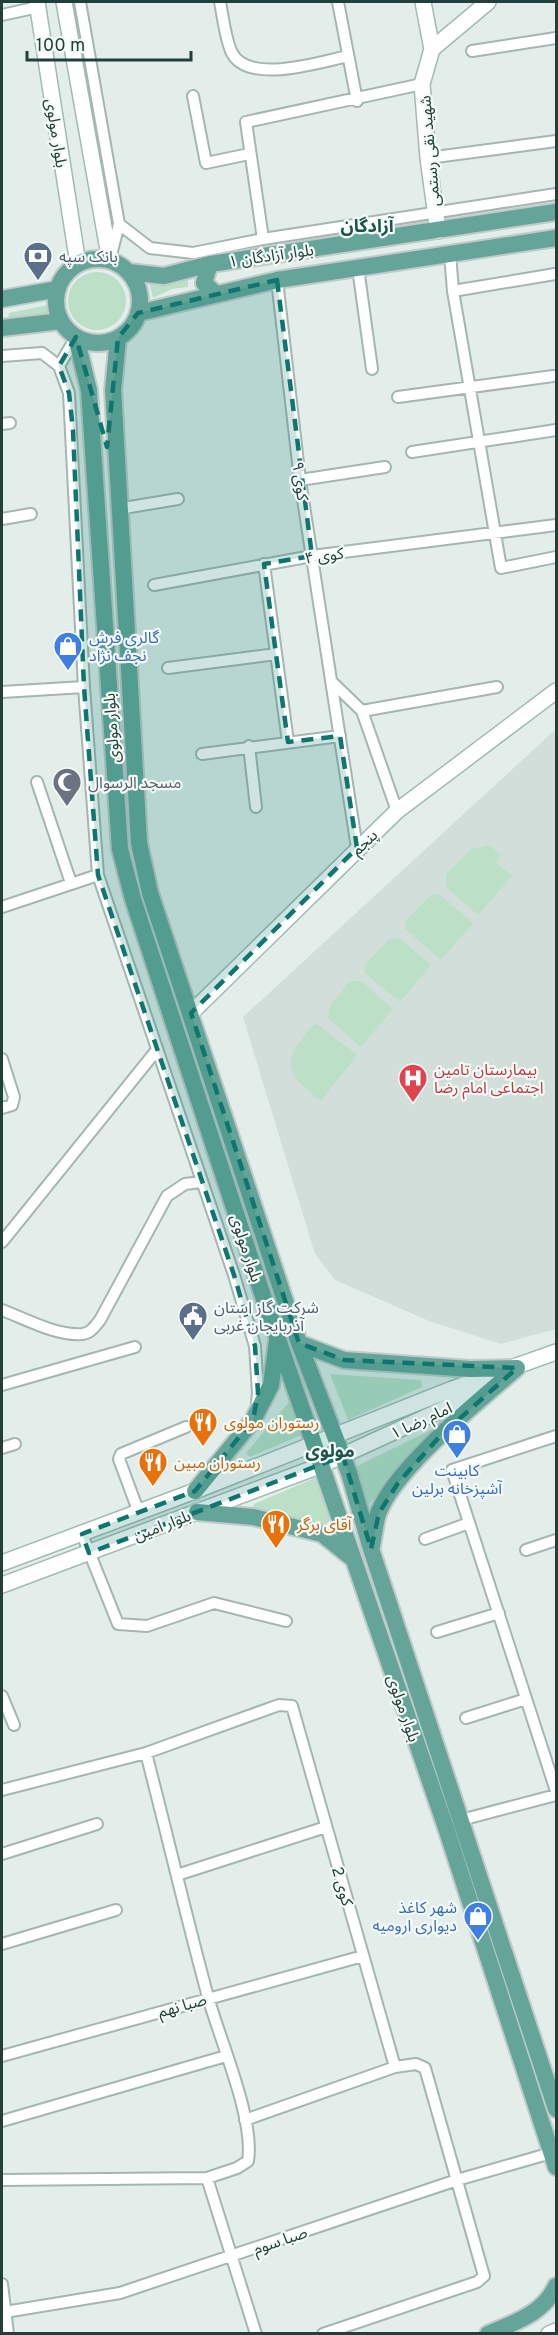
<svg xmlns="http://www.w3.org/2000/svg" width="558" height="2335" font-family="Overpass,'Noto Sans Arabic',sans-serif">
  <rect width="100%" height="100%" fill="#e3eeea"/>
  <path fill="#d1ded9" d="M556 729V1329L501 1344 429 1321 335 1280 315 1254 243 1017Z"/>
  <path fill="#bbe0c7" d="M68 301a29 29 0 1 1 58 0a29 29 0 1 1-58 0Z
    M188 280V287L172 289 153 298 149 282 172 283Z
    M48 305 51 316 8 319 9 313Z
    M489 845 501 856 496 862 512 876 478 915 447 888 446 875 471 849Z
    M432 894 440 895 473 923 441 960 405 929 407 919Z
    M399 938 431 965 400 1002 365 973V965L389 939Z
    M350 981H361L393 1009 361 1047 328 1018 330 1005Z
    M317 1024 357 1055 321 1101C283 1071 281 1063 313 1025Z
    M330 1374 421 1380 422 1387 348 1420Z
    M289 1402 304 1434 250 1457 246 1453Z
    M433 1429 435 1433 368 1505 355 1467Z
    M315 1478 331 1519 326 1525 253 1508 254 1504Z"/>
  <g fill="none" stroke-linecap="round" stroke-linejoin="round">
    <g stroke="#a5b6b2" stroke-width="14">
      <path id="street" d="M80 2 119 224 150 248 193 253 263 239 556 194
        M220 2C223 17 225 37 231 51 246 86 320 62 348 56
        M338 2 357 101
        M2 15 38 7
        M472 51 556 38
        M193 96 206 163 249 154
        M428 158 556 141
        M263 239 246 122 422 84
        M450 254 453 291 501 568 556 557
        M111 255 119 224
        M358 268 372 369
        M277 280 300 480 357 848
        M453 291 555 274
        M2 356 42 353 59 366 69 393 84 687 98 875 234 1275 255 1346 258 1393 257 1403
        M59 366 76 337
        M398 397 553 376
        M2 424 10 423
        M412 452 556 430
        M300 480 385 467
        M118 509 178 499
        M2 519 31 514
        M264 564 288 742
        M154 585 312 556 556 525
        M168 668 276 654
        M332 682 362 711 397 811
        M2 692 84 687
        M362 711 497 687
        M249 746 256 807
        M202 754 340 736
        M37 782 71 883
        M2 907 98 875
        M2 1059 14 1097 12 1105 2 1108
        M2 1242 156 1051
        M2 1310C26 1319 56 1336 82 1334 91 1333 95 1326 100 1320L167 1196 185 1184 201 1182
        M2 1385 135 1347
        M556 1436 452 1470 556 1791
        M2 1448 15 1444
        M139 1513 119 1459 121 1454 186 1427
        M82 1534 118 1624 147 1626 214 1603 286 1621
        M425 1539 469 1523
        M526 1550 556 1540
        M437 1632 499 1613
        M2 1696 14 1725
        M466 1718 526 1699
        M2 1790 146 1753 279 1705 292 1706 395 2067
        M461 1820 556 1795
        M2 1854 97 1824
        M177 1875 326 1827
        M2 1944 116 1910
        M2 2056 363 1956
        M245 2120 395 2067 416 2064 425 2068 484 2276 477 2282 323 2334
        M2 2121 226 2056
        M207 2178 256 2334
        M2 2180 207 2178 237 2168 248 2161C255 2120 220 2040 208 1997 186 1916 167 1834 146 1753
        M2 2284 8 2334
        M5 2312 120 2293 457 2180 551 2153"/>
    </g>
    <g stroke="#a1bab3" stroke-width="18">
      <path id="secondary" d="M37 2 78 264
        M64 2 110 261
        M423 2 432 49 422 84 428 158 438 231
        M432 49 488 2
        M191 1013 397 811 556 691
        M2 1563 195 1491 452 1389 556 1352
        M2 1585 322 1465 465 1399 492 1383
        M549 2334 556 2331"/>
    </g>
    <g stroke="#c1cac8" stroke-width="20">
      <path id="primary" d="M56 301a42 42 0 1 1 84 0a42 42 0 1 1-84 0Z
        M210 264 204 283 215 293
        M129 272 164 276 210 264 556 212
        M2 299 58 289
        M138 313 277 280 556 238
        M2 328 61 321
        M76 337 89 390 120 849 133 899 260 1287 446 1828 556 2167
        M118 338 113 390 139 843 150 893 299 1343 349 1473 371 1549 556 2109
        M299 1343 344 1360 470 1369 517 1368
        M195 1491 253 1420 271 1385 277 1341
        M197 1512 253 1517 322 1534 353 1559
        M372 1546C374 1536 375 1524 378 1514 395 1468 479 1401 517 1368
        M488 2334C515 2322 543 2314 556 2286"/>
    </g>
    <use href="#street" stroke="#fff" stroke-width="10"/>
    <use href="#secondary" stroke="#fff" stroke-width="15"/>
    <use href="#primary" stroke="#65a599" stroke-width="16"/>
  </g>
  <path fill="#0f766e" fill-opacity="0.2" stroke="#0f766e" stroke-width="4.5" stroke-dasharray="12 8" stroke-linejoin="round" d="M277 280 312 556 264 564 276 654 288 742 340 736 357 848 191 1013 299 1343 344 1360 517 1368 441 1435 398 1483 379 1513 371 1549 343 1456 89 1553 82 1534 195 1491 253 1420 258 1393 255 1346 234 1275 98 875 84 687 73 430 69 393 59 366 76 337 107 447 118 338 138 313Z"/>
  <defs>
    <g id="bank-pin" transform="scale(1.5)"><path d="M0 17L-7.5 6A9.5 9.5 0 1 1 7.5 6Z" fill="#5c6f8a" stroke="#f4faf7"/><path d="M-6-4H6V4H-6ZM0-2.3a2.3 2.3 0 1 0 0 4.6a2.3 2.3 0 1 0 0-4.6Z" fill="#fff"/></g>
    <g id="shop-pin" transform="scale(1.5)"><path d="M0 17L-7.5 6A9.5 9.5 0 1 1 7.5 6Z" fill="#3f7fe0" stroke="#f4faf7"/><path d="M-5-2.5h2.3a2.7 3.5 0 0 1 5.4 0H5L5.5 6h-11ZM-1.5-2.5h3a1.5 2.3 0 0 0-3 0Z" fill="#fff"/></g>
    <g id="mosque-pin" transform="scale(1.5)"><path d="M0 17L-7.5 6A9.5 9.5 0 1 1 7.5 6Z" fill="#6b7280" stroke="#f4faf7"/><path d="M3.5-4.9A6 6 0 1 0 3.5 4.9A5 5 0 1 1 3.5-4.9Z" fill="#fff"/></g>
    <g id="hospital-pin" transform="scale(1.5)"><path d="M0 17L-7.5 6A9.5 9.5 0 1 1 7.5 6Z" fill="#e0444e" stroke="#f4faf7"/><path d="M-5-5h3v3.5h4V-5h3V5h-3V1.5h-4V5h-3Z" fill="#fff"/></g>
    <g id="civic-pin" transform="scale(1.5)"><path d="M0 17L-7.5 6A9.5 9.5 0 1 1 7.5 6Z" fill="#5c6f8a" stroke="#f4faf7"/><path d="M-.6-6.5H3V-4.5H.6V-3L4-1V1h2V6H-6V1h2V-1L-.6-3ZM-1.2 2.5V6h2.4V2.5Z" fill="#fff"/></g>
    <g id="restaurant-pin" transform="scale(1.5)"><path d="M0 17L-7.5 6A9.5 9.5 0 1 1 7.5 6Z" fill="#e8710a" stroke="#f4faf7"/><path d="M-5-6h1v4h1v-4h1v4h1v-4h1v5L-1.5 .5V6h-2V.5L-5-1ZM5-6V6H3V1.5H1.5Q1.5-4 5-6Z" fill="#fff"/></g>
  </defs>
  <g fill-rule="evenodd">
    <use href="#bank-pin" x="38" y="256"/>
    <use href="#shop-pin" x="68" y="646"/>
    <use href="#mosque-pin" x="67" y="782"/>
    <use href="#hospital-pin" x="413" y="1078"/>
    <use href="#civic-pin" x="193" y="1316"/>
    <use href="#restaurant-pin" x="203" y="1422"/>
    <use href="#shop-pin" x="457" y="1434"/>
    <use href="#restaurant-pin" x="153" y="1462"/>
    <use href="#restaurant-pin" x="276" y="1524"/>
    <use href="#shop-pin" x="478" y="1916"/>
  </g>
  <g text-anchor="middle" stroke-width="4.5" stroke-linejoin="round" paint-order="stroke">
    <g font-size="16" fill="#21403a" stroke="#f4faf7">
      <text transform="translate(57 133) rotate(81)" y="6">بلوار مولوی</text>
      <text transform="translate(429 151) rotate(-95)" y="6">شهید نقی رستمی</text>
      <text transform="translate(271 255) rotate(-8)" y="6">بلوار آزادگان ۱</text>
      <text transform="translate(301 481) rotate(82)" y="6">کوی ۹</text>
      <text transform="translate(324 555) rotate(-8)" y="6">کوی ۴</text>
      <text transform="translate(111 728) rotate(-94)" y="6">بلوار مولوی</text>
      <text transform="translate(364 842) rotate(-44)" y="6">پنجم</text>
      <text transform="translate(247 1248) rotate(72)" y="6">بلوار مولوی</text>
      <text transform="translate(421 1420) rotate(-25)" y="6">امام رضا ۱</text>
      <text transform="translate(162 1525) rotate(-21)" y="6">بلوار امین</text>
      <text transform="translate(404 1708) rotate(71)" y="6">بلوار مولوی</text>
      <text transform="translate(343 1886) rotate(74)" y="6">کوی 2</text>
      <text transform="translate(182 2005) rotate(-16)" y="6">صبا نهم</text>
      <text transform="translate(280 2240) rotate(-19)" y="6">صبا سوم</text>
    </g>
    <g font-size="16" fill="#4e5e75" stroke="#f4faf7" text-anchor="start">
      <text x="59" y="262">بانک سپه</text>
      <text x="214" y="1313">شرکت گاز استان<tspan x="214" dy="18">آذربایجان غربی</tspan></text>
    </g>
    <g font-size="16" fill="#366cbe" stroke="#f4faf7" text-anchor="start">
      <text x="89" y="643">گالری فرش<tspan x="89" dy="18">نجف نژاد</tspan></text>
      <text x="457" y="1476" text-anchor="middle">کابینت<tspan x="457" dy="18">آشپزخانه برلین</tspan></text>
      <text x="457" y="1913" text-anchor="end">شهر کاغذ<tspan x="457" dy="18">دیواری ارومیه</tspan></text>
    </g>
    <g font-size="16" fill="#5b616d" stroke="#f4faf7" text-anchor="start">
      <text x="88" y="788">مسجد الرسوال</text>
    </g>
    <g font-size="16" fill="#be3a42" stroke="#f4faf7" text-anchor="start">
      <text x="434" y="1075">بیمارستان تامین<tspan x="434" dy="18">اجتماعی امام رضا</tspan></text>
    </g>
    <g font-size="16" fill="#c56008" stroke="#f4faf7" text-anchor="start">
      <text x="224" y="1428">رستوران مولوی</text>
      <text x="174" y="1468">رستوران مبین</text>
      <text x="297" y="1530">آقاى برگر</text>
    </g>
    <g font-size="18" font-weight="bold" fill="#1c534a" stroke="#f4faf7">
      <text x="367" y="232">آزادگان</text>
      <text x="330" y="1457">مولوی</text>
    </g>
  </g>
  <rect width="558" height="2335" fill="none" stroke="#21403a" stroke-width="6"/>
  <path d="M27 51v9h164v-9" fill="none" stroke="#21403a" stroke-width="3"/>
  <text x="36" y="51" font-size="18" fill="#21403a" stroke="#f4faf7" stroke-width="4.5" paint-order="stroke">100 m</text>
</svg>
